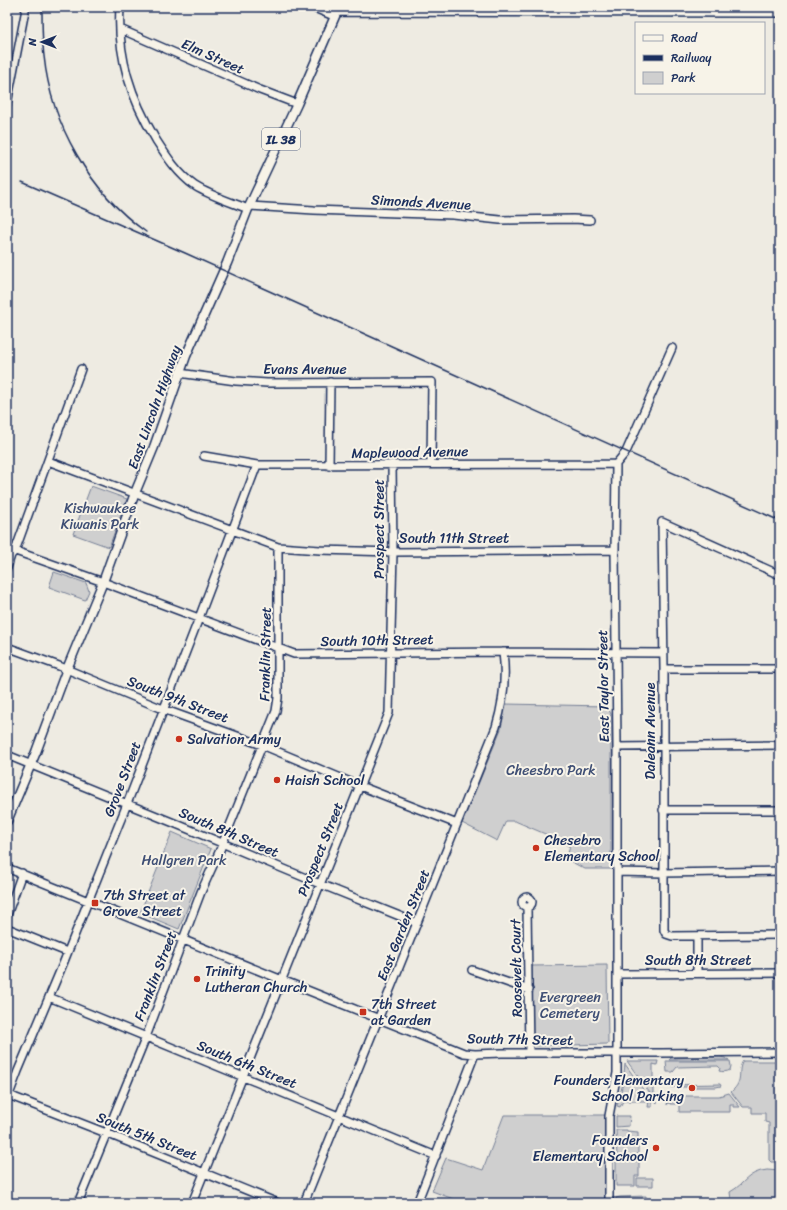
<svg xmlns="http://www.w3.org/2000/svg" width="787" height="1210" font-family="Sriracha,sans-serif">
  <rect width="100%" height="100%" fill="#eeebe2"/>
  <filter id="ink" filterUnits="userSpaceOnUse"><feTurbulence type="fractalNoise" baseFrequency=".025" numOctaves="2"/><feDisplacementMap in="SourceGraphic" scale="8" xChannelSelector="R" yChannelSelector="G"/><feConvolveMatrix kernelMatrix="1 2 1 2 8 2 1 2 1" color-interpolation-filters="sRGB"/></filter>
  <g filter="url(#ink)">
    <path fill="#cfcfcf" stroke="#757f96" d="M91 486 127 499 109 547 73 534Z
      M54 572 86 583 89 591 85 600 49 587Z
      M505 704 607 706 611 714V869H585L566 859 570 847 557 839 515 821H506L497 841 462 823 501 729Z
      M172 832 211 849 179 929 140 913Z
      M607 965 608 1044 532 1046 531 966Z
      M720 1057 725 1058 729 1060H669L671 1058Z
      M627 1061H658L657 1065 653 1064V1092L658 1096 657 1103Z
      M666 1061H730L731 1066 730 1070C727 1072 722 1072 719 1071L720 1068 718 1066 677 1067 673 1072H667Z
      M743 1061H780V1162H771L769 1160V1123L765 1122V1113H752V1107H743L731 1092C745 1080 736 1072 743 1061Z
      M625 1064 652 1102V1107H648L649 1101H623L620 1107 617 1106 623 1083Z
      M720 1084 721 1086 716 1087H667V1085Z
      M729 1093 740 1107H733V1104H730V1112H679V1104H670V1103H668L667 1105 668 1100 674 1096H719Z
      M504 1115H612V1202L464 1203 432 1191 446 1158 483 1170Z
      M616 1116H630L629 1126 616 1127Z
      M616 1130H627V1131L638 1132V1154H637L636 1159H617Z
      M616 1161H639V1176H635V1186H616Z
      M767 1170 780 1171V1203H712L731 1200 730 1192C745 1184 747 1172 767 1170Z
      M637 1178H653V1186H637Z
      M646 1196V1203H616V1198L620 1197Z"/>
    <g fill="none" stroke-linecap="round" stroke-linejoin="round">
      <g stroke="#1b2f5e" stroke-width="10">
        <path id="minor" d="M120 7C117 57 131 98 156 140 167 157 178 174 195 186 211 196 231 202 248 209
          M312 7 334 16
          M336 12 780 13
          M120 29 260 90 297 104
          M250 206 314 210 453 215 500 220 573 219 590 220
          M179 373 236 381 267 383 432 382 431 464
          M204 456 257 465 616 464
          M48 461 278 547 320 550 393 552 615 550
          M329 466 330 382
          M7 548 103 582 294 654 503 652 663 653
          M7 568 11 555 15 551 81 369
          M780 575 662 522 664 669V930L666 934 672 936 780 935
          M7 647 59 666 163 709 262 745 360 786 457 824
          M664 669H780
          M617 747 780 745
          M7 755 174 823 320 884 417 923
          M663 810H780
          M7 868 282 980 464 1053 475 1054 502 1053H661L780 1052
          M617 872 663 873 780 871
          M522 902a5 5 0 1 1 10 0a5 5 0 1 1-10 0Z
          M527 907 529 1053
          M7 915 22 873
          M7 928 67 952
          M697 936V973
          M472 970 529 990
          M617 974 780 973
          M49 997 436 1156
          M7 1094 16 1098 106 1133 278 1203
          M7 1100 18 1071 63 964 127 804 199 618 257 465
          M78 1203 146 1037 201 892 220 850 276 711 278 698V547
          M192 1203 389 713 393 552 392 464
          M304 1203 496 727C503 704 506 676 503 652
          M417 1203 475 1054
          M609 1203V1116L617 1073V747L615 550 616 464 626 452 672 348"/>
      </g>
      <g stroke="#1b2f5e" stroke-width="11">
        <path id="major" d="M7 821 36 752 67 669 103 582 135 493 154 447 186 356 227 263 248 209 297 104 339 7"/>
      </g>
      <use href="#minor" stroke="#f7f3e8" stroke-width="7"/>
      <use href="#major" stroke="#f7f3e8" stroke-width="8"/>
      <path stroke="#1b2f5e" stroke-width="1.5" d="M42 7C42 23 42 40 44 56 51 124 90 192 146 232
        M7 85 22 7
        M7 126 30 7
        M22 182 185 253 780 521"/>
    </g>
  </g>
  <g fill="#c8321e" stroke="#f7f3e8" stroke-width="1.5">
    <circle cx="179" cy="739" r="4"/>
    <circle cx="277" cy="780" r="4"/>
    <circle cx="536" cy="848" r="4"/>
    <rect x="91" y="899" width="8" height="8" rx="2"/>
    <circle cx="197" cy="979" r="4"/>
    <rect x="359" y="1008" width="8" height="8" rx="2"/>
    <circle cx="692" cy="1088" r="4"/>
    <circle cx="656" cy="1148" r="4"/>
  </g>
  <g text-anchor="middle" stroke-width="4" stroke-linejoin="round" paint-order="stroke">
    <rect fill="#f7f3e8" stroke="#5d6a87" stroke-width="1" x="262" y="128" width="38" height="22" rx="3"/>
    <g font-size="13" font-weight="bold" fill="#1b2f5e">
      <text x="281" y="144">IL 38</text>
    </g>
    <g font-size="14" fill="#1b2f5e" stroke="#f7f3e8">
      <text transform="translate(213 56) rotate(24)" y="5">Elm Street</text>
      <text transform="translate(421 202) rotate(3)" y="5">Simonds Avenue</text>
      <text x="305" y="374">Evans Avenue</text>
      <text transform="translate(154 407) rotate(-70)" y="5">East Lincoln Highway</text>
      <text transform="translate(410 452) rotate(-1)" y="5">Maplewood Avenue</text>
      <text transform="translate(379 529) rotate(-90)" y="5">Prospect Street</text>
      <text x="454" y="543">South 11th Street</text>
      <text transform="translate(377 640) rotate(-1)" y="5">South 10th Street</text>
      <text transform="translate(265 654) rotate(-89)" y="5">Franklin Street</text>
      <text transform="translate(603 686) rotate(-91)" y="5">East Taylor Street</text>
      <text transform="translate(178 699) rotate(21)" y="5">South 9th Street</text>
      <text transform="translate(650 731) rotate(-90)" y="5">Daleann Avenue</text>
      <text transform="translate(122 779) rotate(-69)" y="5">Grove Street</text>
      <text transform="translate(229 832) rotate(23)" y="5">South 8th Street</text>
      <text transform="translate(320 849) rotate(-68)" y="5">Prospect Street</text>
      <text transform="translate(403 925) rotate(-68)" y="5">East Garden Street</text>
      <text x="698" y="965">South 8th Street</text>
      <text transform="translate(516 968) rotate(-91)" y="5">Roosevelt Court</text>
      <text transform="translate(155 976) rotate(-69)" y="5">Franklin Street</text>
      <text transform="translate(520 1039) rotate(1)" y="5">South 7th Street</text>
      <text transform="translate(247 1064) rotate(22)" y="5">South 6th Street</text>
      <text transform="translate(147 1136) rotate(22)" y="5">South 5th Street</text>
    </g>
    <g font-size="14" fill="#3f4f75" stroke="#f7f3e8">
      <text x="100" y="513">Kishwaukee<tspan x="100" dy="16">Kiwanis Park</tspan></text>
      <text x="551" y="775">Cheesbro Park</text>
      <text x="184" y="865">Hallgren Park</text>
      <text x="570" y="1002">Evergreen<tspan x="570" dy="16">Cemetery</tspan></text>
    </g>
    <g font-size="14" fill="#1b2f5e" stroke="#f7f3e8" text-anchor="start">
      <text x="187" y="744">Salvation Army</text>
      <text x="285" y="785">Haish School</text>
      <text x="544" y="845">Chesebro<tspan x="544" dy="16">Elementary School</tspan></text>
      <text x="103" y="900">7th Street at<tspan x="103" dy="16">Grove Street</tspan></text>
      <text x="205" y="976">Trinity<tspan x="205" dy="16">Lutheran Church</tspan></text>
      <text x="371" y="1009">7th Street<tspan x="371" dy="16">at Garden</tspan></text>
      <text x="684" y="1085" text-anchor="end">Founders Elementary<tspan x="684" dy="16">School Parking</tspan></text>
      <text x="648" y="1145" text-anchor="end">Founders<tspan x="648" dy="16">Elementary School</tspan></text>
    </g>
  </g>
  <rect width="787" height="1210" fill="none" stroke="#f7f3e8" stroke-width="24"/>
  <rect x="12" y="12" width="763" height="1186" fill="none" stroke="#1b2f5e" stroke-width="1.5" filter="url(#ink)"/>
  <rect x="635" y="22" width="130" height="72" fill="#f7f3e8" stroke="#9fa5b1"/>
  <rect x="643" y="35" width="20" height="6" fill="#f7f3e8" stroke="#9fa5b1"/>
  <text x="671" y="42" font-size="12" fill="#1b2f5e">Road</text>
  <rect x="643" y="55" width="20" height="6" fill="#1b2f5e" stroke="#9fa5b1"/>
  <text x="671" y="62" font-size="12" fill="#1b2f5e">Railway</text>
  <rect x="643" y="72" width="20" height="12" fill="#cfcfcf" stroke="#9fa5b1"/>
  <text x="671" y="82" font-size="12" fill="#1b2f5e">Park</text>
  <g transform="translate(42 42) rotate(270)" stroke="#f7f3e8" stroke-width="3" paint-order="stroke">
  <path d="M0-3L7 15L0 10L-7 15Z" fill="#1b2f5e"/>
  <text y="-6" font-size="11" font-weight="bold" text-anchor="middle" fill="#1b2f5e">N</text>
  </g>
</svg>
